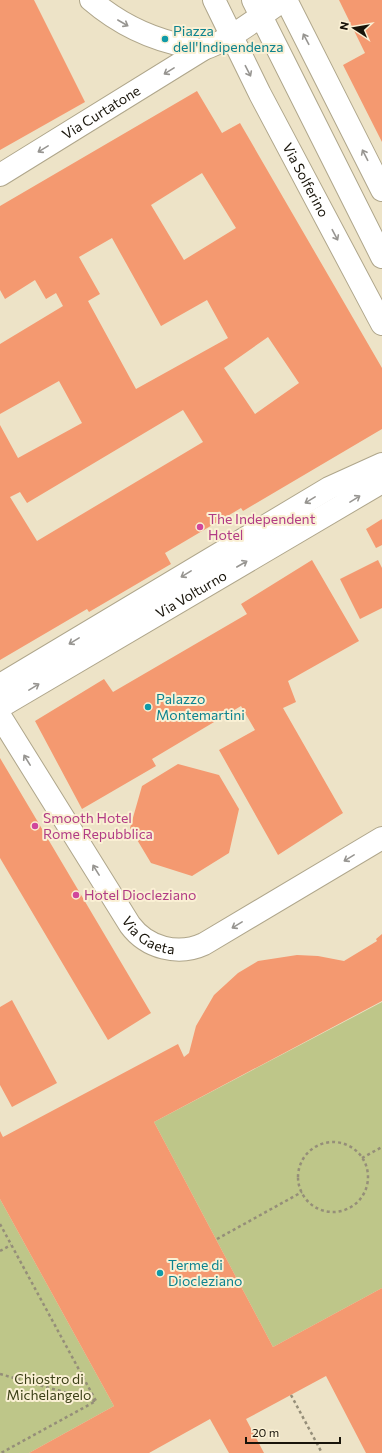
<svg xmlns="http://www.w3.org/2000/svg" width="382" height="1453" font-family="Commissioner,sans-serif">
  <rect width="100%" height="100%" fill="#ede3c7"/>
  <path fill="#bec689" d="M382 1002V1288L273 1347 154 1122Z
    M0 1199 114 1406 29 1453H0Z"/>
  <path fill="#f49970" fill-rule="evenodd" d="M0 0H34L85 102 0 150Z
    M339 0H382V142L343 65 365 53Z
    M197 91 222 133 240 123 382 368V429L243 511 241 508 165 553 171 564 89 612 87 609 0 660V425L18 458 82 423 59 381 0 414V344L63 306 56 293 46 299 35 280 5 299 0 290V206ZM202 173 236 228 184 260 151 205ZM112 238 161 326 207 300 228 338 136 389 88 301 100 294 79 257ZM268 337 299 383 255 414 224 368ZM183 410 203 442 37 541 10 497 20 492 27 503Z
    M382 519V545L376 548 366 529Z
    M312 560 359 641 288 681 296 702 283 708 343 813 278 855 219 750 255 730 241 706 152 759 156 766 82 809 35 721 104 679 113 692 247 614 241 604Z
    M378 560 382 568V608L360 619 340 579Z
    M0 758 151 1013 108 1040 0 858Z
    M178 764 219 775 239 809 229 853 192 876 151 863 130 828 142 786Z
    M382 934V1001L154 1122 273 1347 382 1288V1453H366L326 1376 246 1419 264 1453H229L210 1419 149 1453H29L114 1406 0 1199V1131L3 1137 178 1044 184 1057 189 1053 196 1026 214 995 238 973 258 961 297 955 318 956 344 961 377 941 376 939Z
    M12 1000 57 1083 12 1107 0 1085V1007Z"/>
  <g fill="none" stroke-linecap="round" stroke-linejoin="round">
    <g stroke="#afa68b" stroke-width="24">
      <g id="minor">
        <path d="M91 0C119 24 150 39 186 46 191 47 198 51 203 49 233 39 258 17 284 0"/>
        <path id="s1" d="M214 0 260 94 382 324"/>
        <path d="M253 0 382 257"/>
        <path d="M286 0 382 190"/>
        <path id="s2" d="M0 175 202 50"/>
        <path d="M0 685 329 488 382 464"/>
        <path id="s3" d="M0 707 382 482"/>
        <path id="s4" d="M0 716 130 925C147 948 178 956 204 944L382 838"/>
      </g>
    </g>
    <path stroke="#958e79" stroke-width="2.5" stroke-dasharray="3 3" stroke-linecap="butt" d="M298 1177a35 35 0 1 1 70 0a35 35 0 1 1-70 0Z
      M362 1158 382 1147
      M0 1224 96 1401 1 1453
      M217 1239 302 1192
      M0 1251 11 1245
      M0 1374 96 1401
      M291 1395 322 1453"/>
    <use href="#minor" stroke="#fff" stroke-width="22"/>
  </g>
  <defs><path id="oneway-shaft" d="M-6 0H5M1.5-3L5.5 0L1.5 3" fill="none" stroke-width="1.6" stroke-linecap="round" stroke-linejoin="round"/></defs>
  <g stroke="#979591">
    <use href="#oneway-shaft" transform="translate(123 23) rotate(30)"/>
    <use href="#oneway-shaft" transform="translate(306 39) rotate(-118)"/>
    <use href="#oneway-shaft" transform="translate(169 71) rotate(148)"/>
    <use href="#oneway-shaft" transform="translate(248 71) rotate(63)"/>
    <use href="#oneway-shaft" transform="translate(43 149) rotate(149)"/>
    <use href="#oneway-shaft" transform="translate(365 155) rotate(-117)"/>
    <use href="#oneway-shaft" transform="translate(335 235) rotate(62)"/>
    <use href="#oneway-shaft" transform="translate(355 499) rotate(-32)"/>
    <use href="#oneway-shaft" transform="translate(310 500) rotate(149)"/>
    <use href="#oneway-shaft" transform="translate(242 564) rotate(-30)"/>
    <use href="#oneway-shaft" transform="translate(186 574) rotate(149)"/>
    <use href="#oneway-shaft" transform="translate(74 641) rotate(149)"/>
    <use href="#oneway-shaft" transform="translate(34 687) rotate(-31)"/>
    <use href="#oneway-shaft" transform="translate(27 760) rotate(-122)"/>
    <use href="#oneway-shaft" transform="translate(349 858) rotate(149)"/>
    <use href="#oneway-shaft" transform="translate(96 870) rotate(-122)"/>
    <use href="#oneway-shaft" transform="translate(237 925) rotate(149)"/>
  </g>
  <g fill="#0f9aa8" stroke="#faf0d4" stroke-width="1.5">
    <circle cx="165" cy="39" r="4"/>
    <circle cx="148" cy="707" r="4"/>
    <circle cx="160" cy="1273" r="4"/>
  </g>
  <g fill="#d1479c" stroke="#faf0d4" stroke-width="1.5">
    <circle cx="200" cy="527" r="4"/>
    <circle cx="35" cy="826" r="4"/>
    <circle cx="76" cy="895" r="4"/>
  </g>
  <g text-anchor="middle" stroke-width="4" stroke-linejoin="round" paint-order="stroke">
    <g font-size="14" fill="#0d838f" stroke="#faf0d4" text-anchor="start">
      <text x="173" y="36">Piazza<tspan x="173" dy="16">dell'Indipendenza</tspan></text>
      <text x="156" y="704">Palazzo<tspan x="156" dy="16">Montemartini</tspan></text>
      <text x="168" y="1270">Terme di<tspan x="168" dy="16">Diocleziano</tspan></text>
    </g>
    <g font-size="14" fill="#18140a" stroke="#faf0d4">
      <text dy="5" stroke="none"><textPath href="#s2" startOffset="119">Via Curtatone</textPath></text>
      <text dy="5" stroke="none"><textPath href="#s1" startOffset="202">Via Solferino</textPath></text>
      <text dy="5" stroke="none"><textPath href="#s3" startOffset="222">Via Volturno</textPath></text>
      <text dy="5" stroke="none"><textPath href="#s4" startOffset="268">Via Gaeta</textPath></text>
    </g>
    <g font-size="14" fill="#b23c85" stroke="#faf0d4" text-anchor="start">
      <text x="208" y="524">The Independent<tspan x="208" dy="16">Hotel</tspan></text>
      <text x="43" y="823">Smooth Hotel<tspan x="43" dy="16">Rome Repubblica</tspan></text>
      <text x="84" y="900">Hotel Diocleziano</text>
    </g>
    <g font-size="14" fill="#3c4017" stroke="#faf0d4">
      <text x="49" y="1384">Chiostro di<tspan x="49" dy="16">Michelangelo</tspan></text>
    </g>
  </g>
  <g transform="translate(354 28) rotate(282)" stroke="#faf0d4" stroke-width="3" paint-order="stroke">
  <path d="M0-3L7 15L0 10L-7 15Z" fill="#18140a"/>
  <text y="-6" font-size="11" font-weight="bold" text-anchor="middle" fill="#18140a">N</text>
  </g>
  <path d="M246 1437v6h94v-6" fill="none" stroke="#18140a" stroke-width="2"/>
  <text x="252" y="1437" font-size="12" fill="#18140a" stroke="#faf0d4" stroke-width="3" paint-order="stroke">20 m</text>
</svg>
